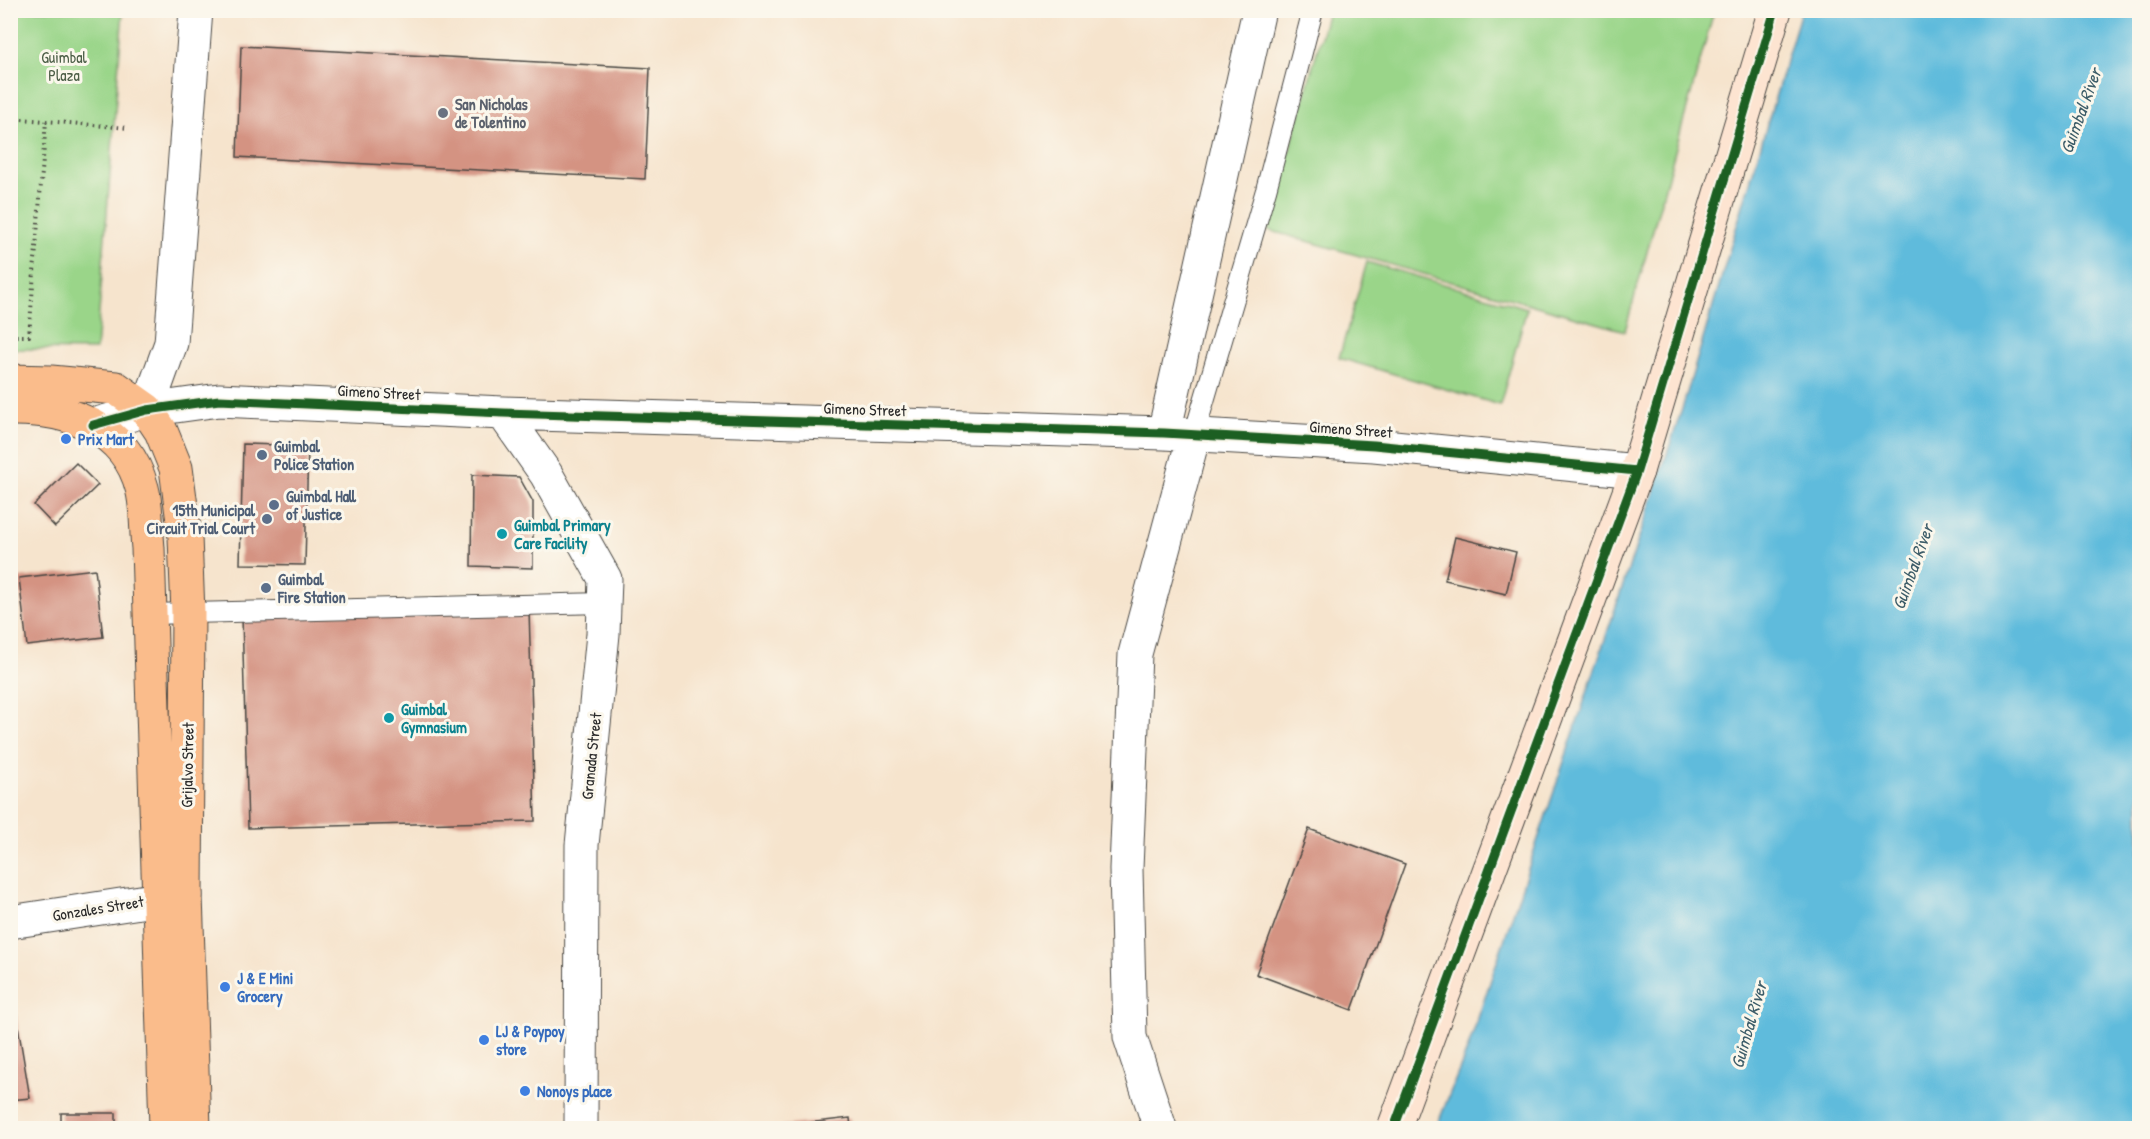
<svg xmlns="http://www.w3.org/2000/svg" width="2150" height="1139" font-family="'Patrick Hand',sans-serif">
  <rect width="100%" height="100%" fill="#fbf7ec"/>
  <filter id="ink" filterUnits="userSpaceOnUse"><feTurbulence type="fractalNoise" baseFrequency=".0167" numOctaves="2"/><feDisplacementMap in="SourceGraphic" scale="12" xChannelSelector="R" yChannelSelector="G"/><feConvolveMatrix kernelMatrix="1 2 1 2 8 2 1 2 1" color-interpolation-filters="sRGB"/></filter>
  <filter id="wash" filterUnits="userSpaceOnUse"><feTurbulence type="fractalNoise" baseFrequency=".008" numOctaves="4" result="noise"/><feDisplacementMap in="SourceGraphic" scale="24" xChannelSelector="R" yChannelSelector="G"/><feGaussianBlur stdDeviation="1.35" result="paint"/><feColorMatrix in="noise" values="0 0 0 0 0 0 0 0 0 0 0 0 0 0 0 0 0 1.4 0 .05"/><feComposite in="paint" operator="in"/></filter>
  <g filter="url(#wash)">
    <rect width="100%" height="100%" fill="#f6e4cd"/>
    <path fill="#9ad589" stroke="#62805a" stroke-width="1.5" d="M11 10 123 11 96 350 11 349Z
      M1328 11H1714L1625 331 1268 230Z
      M1367 262 1527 308 1500 405 1339 358Z"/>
    <path fill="#5ebbdc" stroke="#447384" stroke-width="1.5" d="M1801 11H2139V1128H1436L1468 1048 1683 406Z"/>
    <g id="blocks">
      <path fill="#d49382" d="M241 46 650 68 645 179 237 157Z
        M243 444 308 446 305 565 240 564Z
        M76 463 98 485 55 527 34 505Z
        M472 475 519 477 533 502V568L471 566Z
        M1455 537 1516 552 1506 594 1445 580Z
        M95 569 103 637 27 646 19 578Z
        M529 609 535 821 248 828 242 616Z
        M1309 829 1405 864 1352 1010 1256 974Z
        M10 978 30 1098 10 1100Z
        M61 1113H116V1128H61Z
        M850 1118 851 1128H781V1126Z"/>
    </g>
  </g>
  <g filter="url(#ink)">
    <use href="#blocks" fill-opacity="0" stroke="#494743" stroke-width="1.5"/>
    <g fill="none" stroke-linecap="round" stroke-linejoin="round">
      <g stroke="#494743" stroke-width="22">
        <path id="lane" d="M1194 435 1266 190 1313 10
          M150 614 604 603"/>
      </g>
      <g stroke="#494743" stroke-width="35">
        <path id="street" d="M147 410 171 343 196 10
          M503 413 546 474 605 579 603 634 582 845 581 1128
          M93 425 147 410 219 400 503 413 1164 433 1374 445 1637 471
          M1164 433 1259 10
          M10 922 186 895
          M1160 1128 1130 1037 1126 869 1135 654 1194 435"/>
      </g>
      <g stroke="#494743" stroke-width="35">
        <path id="secondary" d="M1394 1128 1637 471 1775 10"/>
      </g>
      <g stroke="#494743" stroke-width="35">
        <path id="primary" d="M10 381 51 382 116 388 147 410 161 431 176 468 185 537 188 613 186 895 194 1128
          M10 409C68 408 126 427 142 488 147 506 146 529 148 548L166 1128"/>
      </g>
      <path stroke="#494743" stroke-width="4" stroke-dasharray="1.5 4.5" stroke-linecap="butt" d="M10 118 128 128
        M10 336H29L46 121"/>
      <use href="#lane" stroke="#fff" stroke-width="20"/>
      <use href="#street" stroke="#fff" stroke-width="33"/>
      <use href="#secondary" stroke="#fde4d1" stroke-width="33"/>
      <use href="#primary" stroke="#fabc8b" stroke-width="33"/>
      <g stroke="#fbf7ec" stroke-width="13">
        <path id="cycleway" d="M93 425 147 410 219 400 503 413 1164 433 1374 445 1637 471
          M1394 1128 1637 471 1775 10"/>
      </g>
      <use href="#cycleway" stroke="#1b5e20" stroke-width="9"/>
    </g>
  </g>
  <circle fill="#6b7280" stroke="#fbf7ec" stroke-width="2" cx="443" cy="113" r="6"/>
  <g fill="#3f7fe0" stroke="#fbf7ec" stroke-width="2">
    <circle cx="66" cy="439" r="6"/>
    <circle cx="225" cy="987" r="6"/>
    <circle cx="484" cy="1040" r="6"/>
    <circle cx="525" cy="1091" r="6"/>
  </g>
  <g fill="#5c6f8a" stroke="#fbf7ec" stroke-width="2">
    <circle cx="262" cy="455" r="6"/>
    <circle cx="274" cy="505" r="6"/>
    <circle cx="267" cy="519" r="6"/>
    <circle cx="266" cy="588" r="6"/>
  </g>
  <g fill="#0f9aa8" stroke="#fbf7ec" stroke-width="2">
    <circle cx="502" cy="534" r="6"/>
    <circle cx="389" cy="718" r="6"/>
  </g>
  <g text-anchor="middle" stroke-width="6" stroke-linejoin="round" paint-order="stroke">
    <g font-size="16" fill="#4c5e47" stroke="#fbf7ec">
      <text x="64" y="63">Guimbal<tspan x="64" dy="18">Plaza</tspan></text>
    </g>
    <g font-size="16" font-weight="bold" fill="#5b616d" stroke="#fbf7ec" text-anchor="start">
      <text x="455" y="110">San Nicholas<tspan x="455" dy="18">de Tolentino</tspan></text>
    </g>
    <g font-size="16" fill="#2b2b2b" stroke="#fbf7ec">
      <text transform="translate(379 392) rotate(3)" y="6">Gimeno Street</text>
      <text transform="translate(865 409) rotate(2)" y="6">Gimeno Street</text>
      <text transform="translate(1351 429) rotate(4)" y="6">Gimeno Street</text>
      <text transform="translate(591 756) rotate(-84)" y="6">Granada Street</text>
      <text transform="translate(187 765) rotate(-89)" y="6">Grijalvo Street</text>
      <text transform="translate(98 908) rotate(-9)" y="6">Gonzales Street</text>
    </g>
    <g font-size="16" font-weight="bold" fill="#366cbe" stroke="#fbf7ec" text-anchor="start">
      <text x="78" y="445">Prix Mart</text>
      <text x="237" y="984">J &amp; E Mini<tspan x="237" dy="18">Grocery</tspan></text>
      <text x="496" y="1037">LJ &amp; Poypoy<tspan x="496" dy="18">store</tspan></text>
      <text x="537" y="1097">Nonoys place</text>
    </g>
    <g font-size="16" font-weight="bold" fill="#4e5e75" stroke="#fbf7ec" text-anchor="start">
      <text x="274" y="452">Guimbal<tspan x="274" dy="18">Police Station</tspan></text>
      <text x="286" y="502">Guimbal Hall<tspan x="286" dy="18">of Justice</tspan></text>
      <text x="255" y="516" text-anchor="end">15th Municipal<tspan x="255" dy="18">Circuit Trial Court</tspan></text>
      <text x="278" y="585">Guimbal<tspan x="278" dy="18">Fire Station</tspan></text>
    </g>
    <g font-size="16" font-weight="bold" fill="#0d838f" stroke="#fbf7ec" text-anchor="start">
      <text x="514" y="531">Guimbal Primary<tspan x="514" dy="18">Care Facility</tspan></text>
      <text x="401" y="715">Guimbal<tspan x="401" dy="18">Gymnasium</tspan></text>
    </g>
    <g font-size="18" font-style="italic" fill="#3d5d69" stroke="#fbf7ec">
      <text transform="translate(2081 111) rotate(-70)" y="6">Guimbal River</text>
      <text transform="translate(1913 567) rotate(-70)" y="6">Guimbal River</text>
      <text transform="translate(1749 1025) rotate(-74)" y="6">Guimbal River</text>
    </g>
  </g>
  <rect width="2150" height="1139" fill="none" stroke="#fbf7ec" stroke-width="36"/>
</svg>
